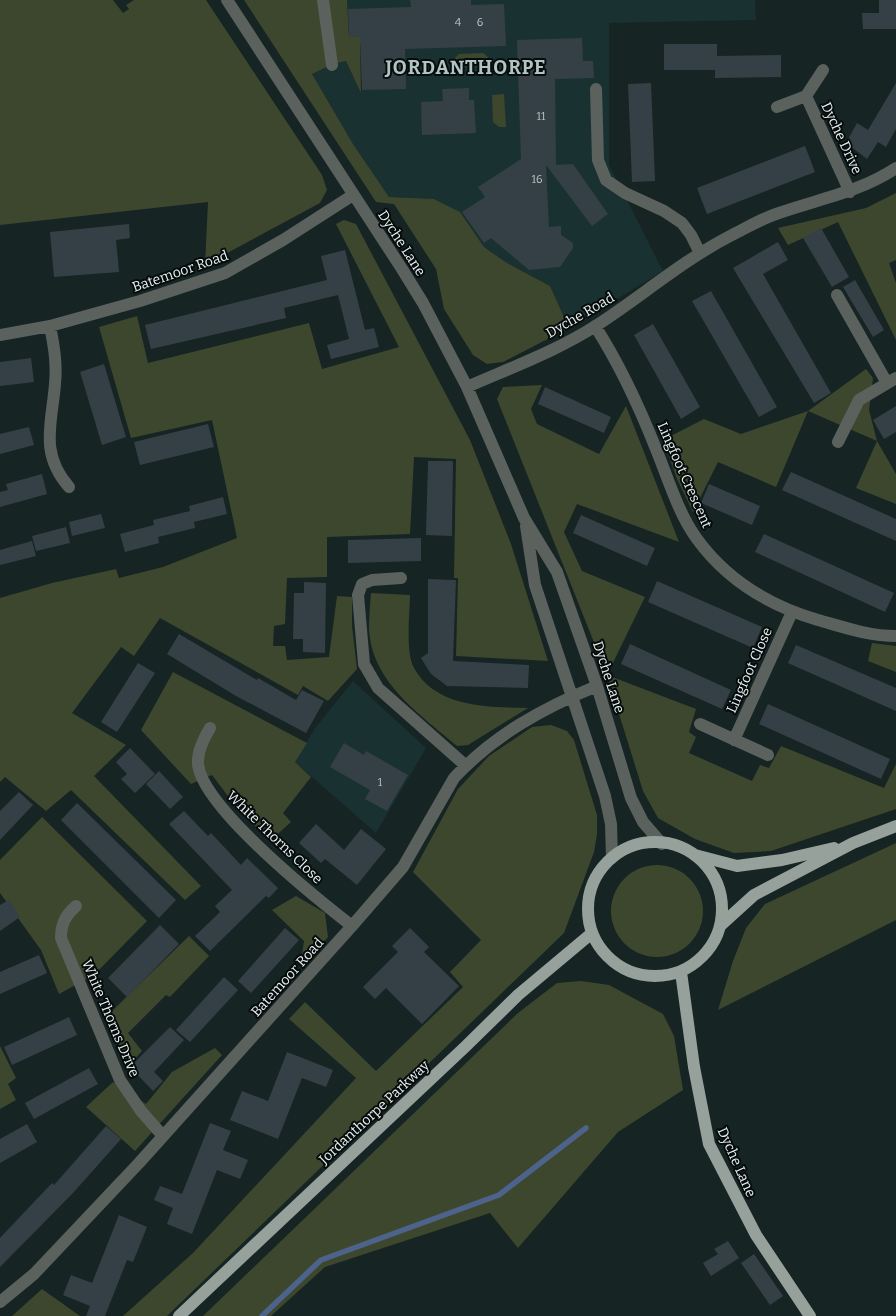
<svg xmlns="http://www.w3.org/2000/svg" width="896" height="1316" font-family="Bitter,serif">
  <rect width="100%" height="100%" fill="#162424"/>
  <path fill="#1a3131" d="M347 0H755L756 20 609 23V165L663 271 569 328 550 286 507 263 484 247 460 212 434 199 389 197 353 144 312 74 333 64 346 61 361 92 362 90 360 44 349 37Z
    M353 681 426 748 376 833 295 762 315 728Z"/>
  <path fill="#3d472e" d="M0 0H113L123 13 129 9 126 5 134 0H206L322 175 327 190 320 203 205 265 208 202 0 225Z
    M244 0H347L349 37H364L360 44 361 93 346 61 333 64 312 74 353 144 389 197 434 199 460 212 484 247 507 263 550 286 569 328 503 362 487 364 473 355 444 309 436 269 394 204 376 202Z
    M483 53 488 57V63L485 66 460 67 456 63 455 58 459 54Z
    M504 94 506 127H499L493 122 492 95Z
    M896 193V260L889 263 896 283V340L838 222 788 245 778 228 866 208Z
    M344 220 356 224 470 440 511 544 548 661 456 656 458 578H454L456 459 414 457 410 534 327 537V577L287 578 285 624 274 626 273 646H285L287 660 329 657 337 596 352 597V626L357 669 328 701 303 686 298 695 160 618 134 656 121 647 72 713 126 745 94 776 201 886 185 900 71 790 46 811 5 777 0 782V598L52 583 116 569 119 578 163 567 237 538 212 420 131 438 99 327 137 316 148 363 309 323 322 369 399 347 336 224Z
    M866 369 873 378 869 410 877 441 896 474V504L856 488 877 441 808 411 776 487 718 462 693 512 677 479 663 440 704 419 741 434 808 411Z
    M542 385 531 409 537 424 599 454 626 406 679 542 577 504 564 532 582 571 645 597 607 675 696 709 689 732 696 737 689 753 752 781 760 765 769 768 781 746 884 788 896 764V809L771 851 734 853 695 839 658 818 643 791 607 675 497 399 503 387Z
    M371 593 410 595C410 612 405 652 414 668 436 708 488 707 528 708L468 745 457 746C420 714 371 682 369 628 369 617 370 605 371 593Z
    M872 643 896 646V672L868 661Z
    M173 672 307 743 295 762 311 777 283 813 291 822 271 840 240 812 212 775 191 784 141 730Z
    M551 725 567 731 574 740 597 815V834L594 852 564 933 167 1316H123L193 1253 356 1078 289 1019 305 1002 376 1071 463 987 450 972 481 940 413 872 458 789 489 756 532 727Z
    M42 817 147 921 94 975 59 994 41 950 0 893V860Z
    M896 843V920L718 1010 733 961 746 928 765 904Z
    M611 911a46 46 0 1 1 92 0a46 46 0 1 1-92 0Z
    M296 896 325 913 328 937 300 968 304 941 272 910Z
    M189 936 209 956 170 997 166 995 128 1033 142 1051 126 1069 109 1014Z
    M581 981 609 985 663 1014 674 1036 683 1090 618 1132 518 1248 490 1213 325 1267 271 1316H203L518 1013 557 983Z
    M0 1046 16 1078 8 1084 16 1100 0 1109Z
    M215 1048 222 1055 135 1151 86 1107 113 1082 146 1104 172 1072Z
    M42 1289 80 1316H12Z"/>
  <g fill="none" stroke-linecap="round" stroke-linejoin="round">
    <path stroke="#4d638c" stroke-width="5.5" d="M262 1316 321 1260 499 1195 586 1128"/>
  </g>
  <path fill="#344046" d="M410 0H471V5L504 4 506 46 405 49 406 89 362 90 360 37H349L348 9 411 7Z
    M879 0H896V29H863L862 13H879Z
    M582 38 583 61H593L594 78 555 79 556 165 573 164 608 214 592 226 546 165 549 227 561 226V235L573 243V248L560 267 529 270 491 238 484 243 462 212 485 197 478 187 521 159 517 40Z
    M664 44H717V56L781 55V77L715 78V70H664Z
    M651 83 655 181 632 182 628 84Z
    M896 83V129L886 147 878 142 867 159 846 143 857 123 868 130Z
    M469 88V100H474L476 133 422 135 421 102 443 101 442 89Z
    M805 146 815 172 707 214 697 188Z
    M129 224 130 238 116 240 119 272 54 277 50 232Z
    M821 228 849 277 832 287 803 238Z
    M778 242 788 260 763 274 831 393 814 403 733 268Z
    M345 250 365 330 374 328 379 347 331 359 327 345 349 339 338 295 284 308 286 318 151 349 145 325 327 280 321 256Z
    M855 280 884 330 873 337 843 287Z
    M711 291 777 407 759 417 692 301Z
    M653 324 700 407 681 419 634 335Z
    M31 358 34 382 0 386V362Z
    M104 364 126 437 102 445 80 372Z
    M545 387 611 417 604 433 538 404Z
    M896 406V432L884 439 873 420Z
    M208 424 214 447 140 465 134 442Z
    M29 427 34 445 0 454V434Z
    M428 461H453L452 536 426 535Z
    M791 472 896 519V541L782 490Z
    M42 474 47 494 0 507V492L8 490 6 484Z
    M709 484 760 506 752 525 701 503Z
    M223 497 227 514 194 522 195 528 158 537 159 543 125 552 120 534 154 525 153 520 190 511 189 506Z
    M101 514 105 528 72 536 69 522Z
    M581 515 655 548 647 566 573 533Z
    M66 527 70 543 36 551 32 536Z
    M764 534 894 593 885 612 755 552Z
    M421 538V561L348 563V540Z
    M32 541 36 556 0 565V550Z
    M428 579 456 580 453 661 529 665 528 688 447 686 431 674 421 658 428 653Z
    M657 581 762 627 753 648 648 602Z
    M304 582 326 583 325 653 303 652V639H293L294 593H304Z
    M179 634 257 680 258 678 296 700 302 690 324 701 306 733 236 696 167 654Z
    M630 644 731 690 722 709 621 664Z
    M796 645 896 688V711L788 663Z
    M138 663 155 673 117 732 101 722Z
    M768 704 890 759 881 779 759 724Z
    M344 743 364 755 366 751 408 775 387 811 365 799 370 790 330 767Z
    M130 748 155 774 135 793 121 779 127 774 116 762Z
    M159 771 183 797 170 809 146 784Z
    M19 792 33 805 0 840V811Z
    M77 803 176 900 159 918 61 820Z
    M184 811 208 836 211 833 241 865 247 858 278 888 269 898 266 896 210 951 195 936 220 912 215 906 232 890 169 824Z
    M316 824 344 850 361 829 386 849 357 885 325 859 321 863 299 843Z
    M9 900 20 917 0 931V905Z
    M160 925 179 944 127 997 108 978Z
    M285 928 299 940 251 993 238 981Z
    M410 928 429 947 424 952 459 986 422 1024 386 988 375 999 363 987 398 952 392 946Z
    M39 955 47 973 0 994V972Z
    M224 977 238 990 190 1042 176 1030Z
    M69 1017 77 1035 12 1065 4 1047Z
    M170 1027 184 1040 154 1072 163 1081 153 1091 130 1067Z
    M287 1052 333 1070 326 1087 302 1078 278 1139 230 1120 242 1091 268 1101Z
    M89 1068 98 1084 34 1119 25 1103Z
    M210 1123 231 1131 223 1150 248 1160 240 1179 217 1170 192 1234 167 1224 173 1208 154 1200 160 1186 182 1194Z
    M27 1124 37 1142 0 1163V1139Z
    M106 1126 121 1139 73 1193 0 1267V1238L52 1183 54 1185Z
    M119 1215 147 1227 133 1262 127 1260 105 1316H86L90 1306 63 1295 71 1275 92 1283Z
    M728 1241 739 1258 711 1276 703 1263 718 1254 714 1249Z
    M754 1254 783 1296 770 1305 741 1263Z"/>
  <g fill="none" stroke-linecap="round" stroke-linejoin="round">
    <path stroke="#5b615d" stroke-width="12" d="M227 0 402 269 423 303 467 387 524 518 557 572 597 686 631 798 643 822 662 844
      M323 0 332 65
      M596 89 598 160 606 180 625 193 664 211 682 223 691 235 700 253
      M806 96 850 192
      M777 107 806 96 823 70
      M837 295 887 383
      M50 326C54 346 57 364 55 384 52 423 39 453 69 487
      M595 326C620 365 639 406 656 449 668 478 678 513 697 539 727 580 770 606 818 620 843 627 869 636 896 636
      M0 335 50 326 140 301 225 273 283 240 353 195
      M467 387C510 368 557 351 597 325 642 296 683 260 732 235 746 228 761 219 776 214 818 199 858 193 896 168
      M838 442 859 400 896 378
      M526 526 535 585 605 796 611 824 612 858
      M401 578 372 580 362 584 358 595 364 664 378 688 465 765
      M700 724 768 755
      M210 728C204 738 197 751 198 764 202 807 316 898 352 926
      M734 740 792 612
      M76 906C65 916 61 924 61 938L120 1080 141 1111 163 1136
      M0 1302 34 1274 139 1163 352 926 403 867 454 778C494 735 543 708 597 686"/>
    <path stroke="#95a19a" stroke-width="12" d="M588 909a67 67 0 1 1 134 0a67 67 0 1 1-134 0Z
      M695 855 737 866 782 860 834 848
      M721 925 754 895 853 843 896 826
      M681 972 694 1067 709 1144 756 1235 810 1316
      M179 1316 466 1046 518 995 592 933"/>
  </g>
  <g text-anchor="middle" stroke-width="4" stroke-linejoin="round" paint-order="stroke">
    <g font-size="11" fill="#bcc6c7">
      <text x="458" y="26">4</text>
      <text x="480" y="26">6</text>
      <text x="541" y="120">11</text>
      <text x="537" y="183">16</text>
      <text x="380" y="786">1</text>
    </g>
    <g font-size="14" fill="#e9f2f2" stroke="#060c0c">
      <text transform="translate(842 138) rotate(65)" y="5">Dyche Drive</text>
      <text transform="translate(402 243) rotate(57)" y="5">Dyche Lane</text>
      <text transform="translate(180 271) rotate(-19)" y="5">Batemoor Road</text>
      <text transform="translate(580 315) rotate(-30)" y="5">Dyche Road</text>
      <text transform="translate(685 475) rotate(66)" y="5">Lingfoot Crescent</text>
      <text transform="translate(749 670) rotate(-66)" y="5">Lingfoot Close</text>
      <text transform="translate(609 677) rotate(72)" y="5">Dyche Lane</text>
      <text transform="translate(275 837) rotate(44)" y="5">White Thorns Close</text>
      <text transform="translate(287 977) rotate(-48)" y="5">Batemoor Road</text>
      <text transform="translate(111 1018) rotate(67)" y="5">White Thorns Drive</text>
      <text transform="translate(374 1112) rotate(-43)" y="5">Jordanthorpe Parkway</text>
      <text transform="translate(737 1162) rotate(66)" y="5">Dyche Lane</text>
    </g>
    <g font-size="19" font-weight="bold" letter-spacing="1" fill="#b1c3c2" stroke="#060c0c">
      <text x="466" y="74">JORDANTHORPE</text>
    </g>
  </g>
</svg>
